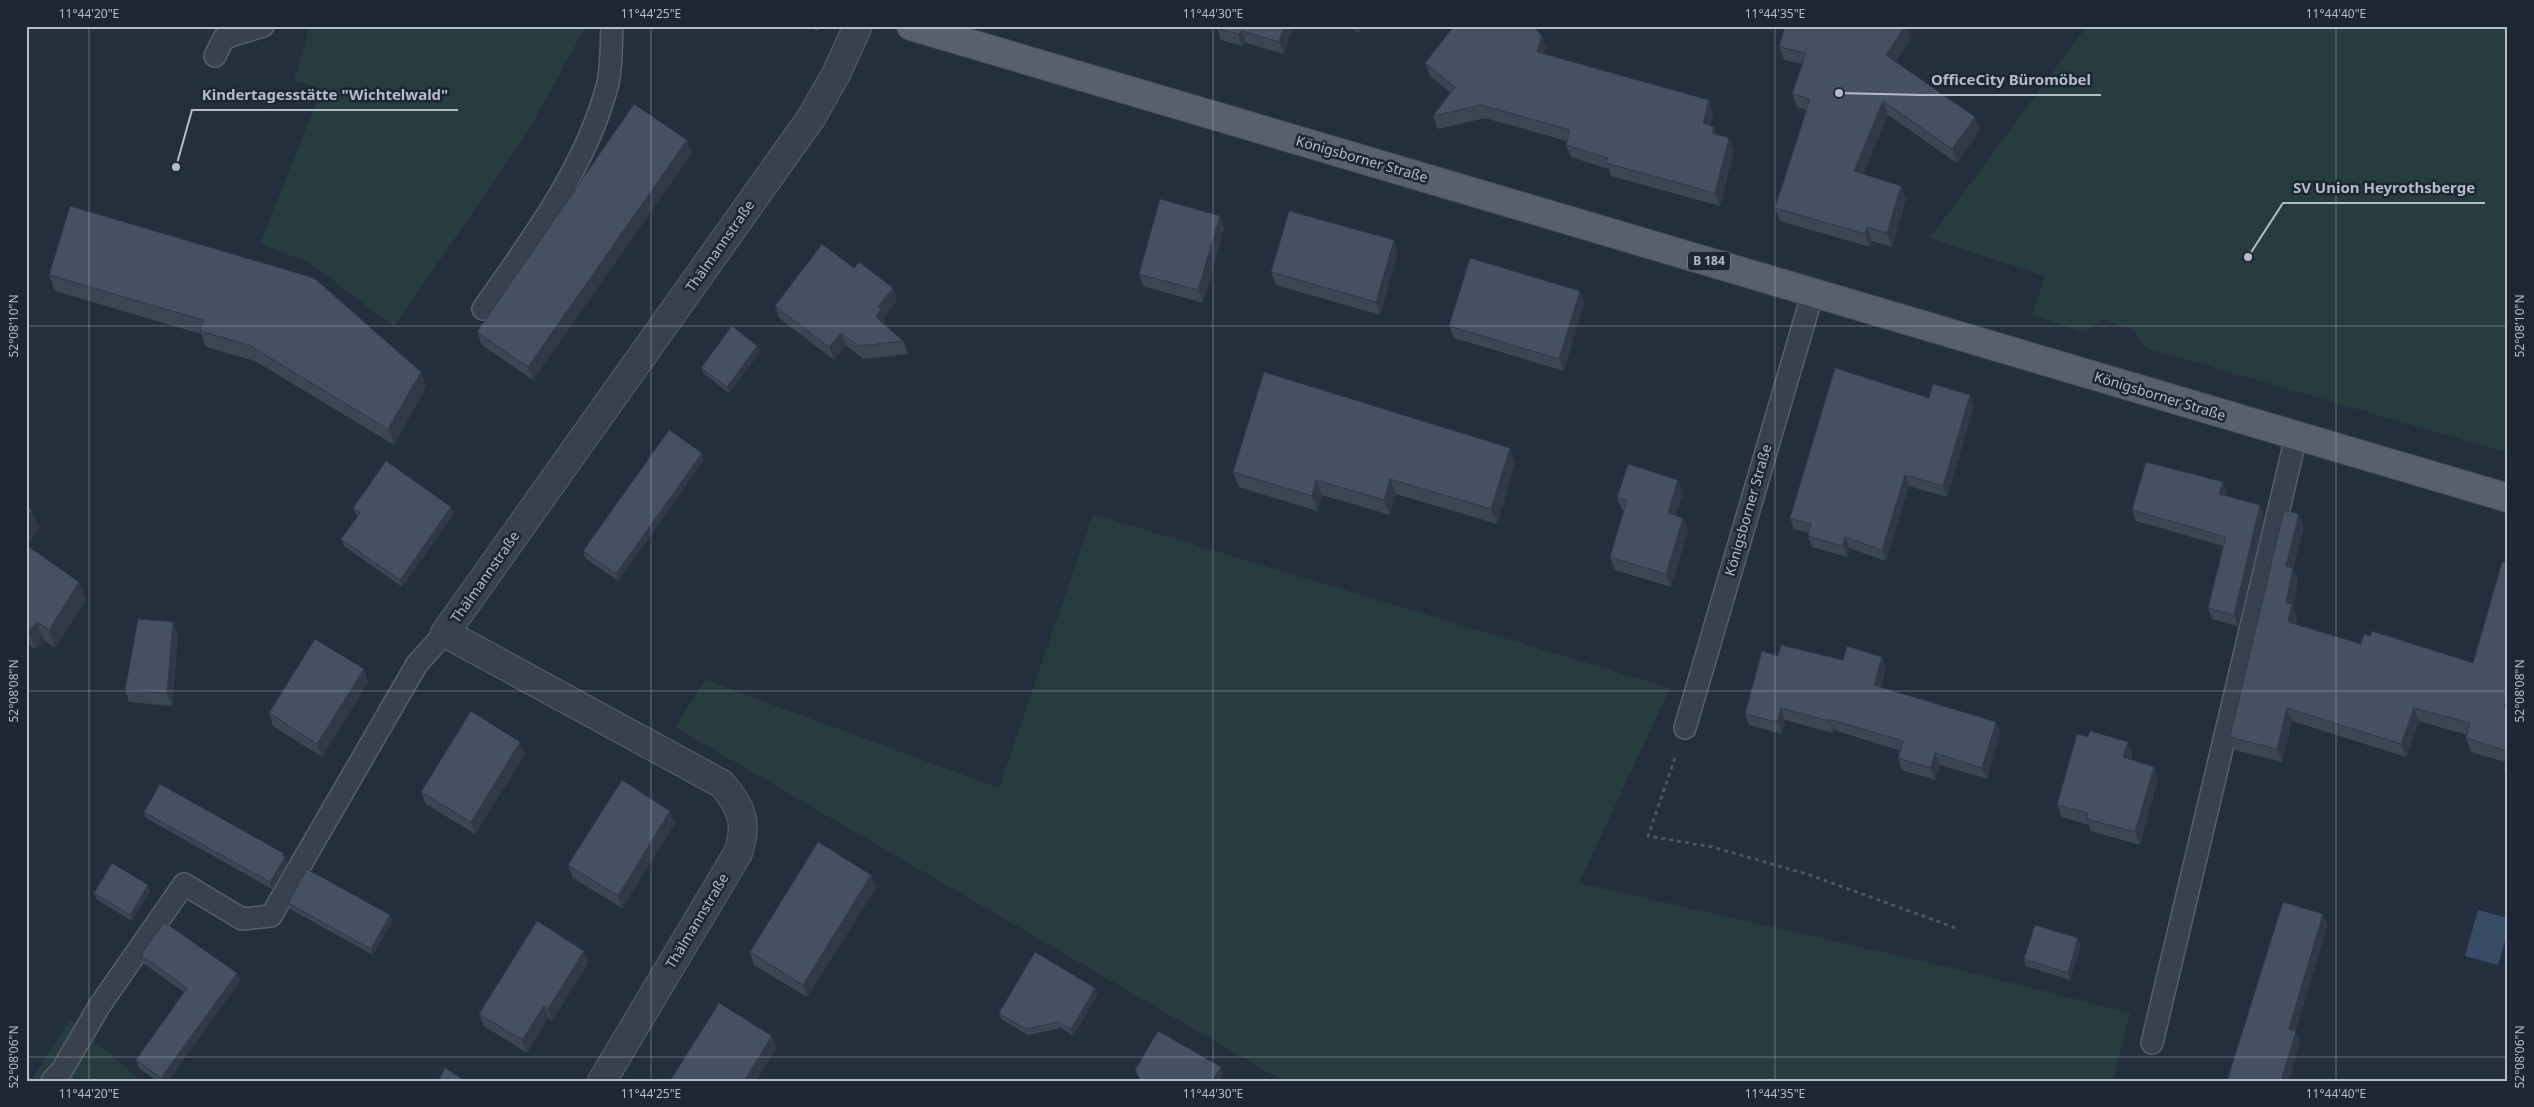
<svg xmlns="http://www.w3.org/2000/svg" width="2534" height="1107" font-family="'Noto Sans',sans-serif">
  <rect width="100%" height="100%" fill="#242f3e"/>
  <path fill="#263c3f" d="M310 26H586L527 133 394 327 309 262 260 244 322 89 294 81Z
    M2087 26H2508V453L2146 348 2134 330 2103 319 2085 333 2032 315 2045 276 1930 238Z
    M1093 514 1670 688 1579 883 1961 970 2130 1013 2113 1081H1283L675 727 706 680 999 788Z
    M70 1019 141 1081H31Z"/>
  <path fill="#394c67" d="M2478 910 2508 918V930L2498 965 2465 956Z"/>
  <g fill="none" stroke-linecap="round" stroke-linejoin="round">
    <g stroke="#565f6c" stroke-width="24">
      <path id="lane" d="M215 56 224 38 263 26
        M483 309C532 239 584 170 607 87 612 69 611 45 612 26
        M1685 728 1813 292
        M2152 1043 2296 437
        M52 1081 62 1070 100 1005 184 884 242 919 271 916 417 664 445 633"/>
    </g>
    <g stroke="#565f6c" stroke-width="30">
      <path id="street" d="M602 1081 738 853C748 824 742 807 722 784L445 633 811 118 836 74 858 26"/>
    </g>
    <g stroke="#414a57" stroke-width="30">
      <path id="primary" d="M911 26 2508 498"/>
    </g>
    <path stroke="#44595c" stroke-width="3" stroke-dasharray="4 4" stroke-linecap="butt" d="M807 26 818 29
      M1675 758 1648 836 1712 847 1807 874 1956 928"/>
    <use href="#lane" stroke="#38414e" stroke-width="21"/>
    <use href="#street" stroke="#38414e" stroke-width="28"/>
    <use href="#primary" stroke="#56606e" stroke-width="28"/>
  </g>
  <path fill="#3b4654" d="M1216 26H1293L1284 54 1246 43 1242 46 1221 40Z
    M1293 26H1302L1301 29Z
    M1349 26H1364L1359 33Z
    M1542 36 1546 48 1544 54 1713 113 1710 125 1716 134 1729 138 1734 151 1720 206 1611 176 1609 169 1571 157 1566 145 1567 141 1485 118 1438 129 1433 116 1451 93 1430 76 1425 63Z
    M1911 38 1896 61 1980 130 1957 163 1888 115 1863 174 1901 186 1906 199 1892 247 1872 241 1870 247 1780 221 1775 208 1807 110 1797 107 1792 94 1802 64 1784 60 1779 47Z
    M687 140 692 153 533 380 482 345 477 332Z
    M1224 228 1203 303 1143 286 1139 274Z
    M1398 253 1380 315 1276 285 1271 272Z
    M854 268 893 288 897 300 884 317 886 322 884 324 903 341 908 354 863 359 846 345 834 360 779 318 775 306Z
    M49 275 421 372 426 387 394 445 255 361 206 347 201 334 55 291Z
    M1584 303 1564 371 1454 338 1449 326Z
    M757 346 760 352 729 393 704 374 701 368Z
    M1929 398 1974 406 1947 497 1909 486 1886 561 1849 548 1847 557 1812 547 1808 536 1809 533 1794 529 1790 518Z
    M1510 448 1515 463 1497 524 1396 494 1390 515 1322 495 1317 511 1239 487 1233 472Z
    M704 460 618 581 585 558 583 551Z
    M2223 482 2227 493 2226 496 2264 516 2238 626 2212 619 2208 608 2223 546 2136 521 2132 510Z
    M1683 493 1676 515 1688 530 1671 587 1615 570 1610 557 1624 511 1622 510 1617 498Z
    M26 506 39 528 27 546 79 582 86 600 55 648 44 640 35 649 26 643Z
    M353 508 454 514 402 587 344 546 341 539 358 516 356 514Z
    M2304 527 2293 568 2298 581 2293 606 2297 617 2295 624 2361 644 2473 663 2508 563V780L2504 769 2505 762 2471 752 2466 738 2467 735 2419 721 2406 757 2292 721 2282 762 2235 750 2230 737Z
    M173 622 178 634 172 706 129 702 125 690Z
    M1778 656 1843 660 1882 657 1886 668 1881 687 1996 722 2000 733 1987 779 1940 765 1935 780 1902 770 1898 758 1901 751 1834 730 1833 733 1785 720 1782 734 1749 725 1745 714Z
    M368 682 322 757 273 726 269 713Z
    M525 754 475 834 426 804 421 792Z
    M2132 754 2131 760 2154 767 2158 779 2140 845 2091 831 2089 825 2062 817 2057 805Z
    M670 811 675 823 622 908 573 878 568 865Z
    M144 812 283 853 287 863 272 889 146 818Z
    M871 875 876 888 807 997 754 965 750 952Z
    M148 885 150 892 132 921 96 899 94 893Z
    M288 903 390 915 392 921 373 955 290 909Z
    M2081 945 2070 980 2026 966 2024 959Z
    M584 951 588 963 552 1021 548 1018 527 1053 484 1026 479 1014Z
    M141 955 240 981 168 1081H157L139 1068 136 1060 184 992 144 964Z
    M1098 994 1073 1036 1061 1028 1028 1035 1001 1019 999 1013Z"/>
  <path fill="#303945" d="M1284 26H1293L1284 54 1279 42Z
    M1356 26H1364L1359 33Z
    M1905 26H1907L1911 38 1891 68 1886 55Z
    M1242 31 1246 43 1242 46 1238 34Z
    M1542 36 1546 48 1542 65 1537 52Z
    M1709 100 1713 113 1707 136 1703 123Z
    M1883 101 1888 115 1859 185 1854 171Z
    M1975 117 1980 130 1957 163 1952 149Z
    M1714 127 1718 139 1712 133Z
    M1729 138 1734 151 1720 206 1715 193Z
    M687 140 692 153 533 380 528 367Z
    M1901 186 1906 199 1892 247 1887 233Z
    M1220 216 1224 228 1203 303 1198 290Z
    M1867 227 1872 241 1870 247 1865 234Z
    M1394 240 1398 253 1380 315 1376 302Z
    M893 288 897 300 884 317 886 322 880 330 876 317 878 307Z
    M1580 291 1584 303 1564 371 1559 359Z
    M841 333 846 345 834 360 829 347Z
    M757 346 760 352 729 393 727 387Z
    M421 372 426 387 394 445 388 429Z
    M1970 395 1974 406 1947 497 1943 486Z
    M1510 448 1515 463 1497 524 1491 509Z
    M702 453 704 460 618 581 616 574Z
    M1905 475 1909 486 1886 561 1882 550Z
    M1390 479 1396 494 1390 515 1384 500Z
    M1316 480 1322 495 1317 511 1312 496Z
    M1678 480 1683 493 1673 525 1668 513Z
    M2223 482 2227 493 2223 505 2219 494Z
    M2260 505 2264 516 2238 626 2234 615Z
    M451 507 454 514 402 587 400 580Z
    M32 510 39 528 26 547V519Z
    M2299 514 2304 527 2293 568 2298 581 2293 606 2297 617 2293 635 2288 622 2286 603V566Z
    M1683 518 1688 530 1671 587 1666 574Z
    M1845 537 1849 548 1847 557 1843 546Z
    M79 582 86 600 55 648 49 630Z
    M37 622 44 640 35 649 29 631Z
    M173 622 178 634 172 706 167 693Z
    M1882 657 1886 668 1878 697 1874 685Z
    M364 669 368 682 322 757 317 744Z
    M2508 694V718L2504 707Z
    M1781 708 1785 720 1782 734 1777 722Z
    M2287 708 2292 721 2282 762 2277 749Z
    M2414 708 2419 721 2406 757 2401 744Z
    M1829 719 1834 730 1833 733 1829 721Z
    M1996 722 2000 733 1987 779 1982 768Z
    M520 742 525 754 475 834 471 822Z
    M2128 742 2132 754 2128 770 2123 757Z
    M1935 753 1940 765 1935 780 1931 768Z
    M2154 767 2158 779 2140 845 2135 832Z
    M670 811 675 823 622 908 618 896Z
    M283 853 287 863 272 889 270 882Z
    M871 875 876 888 807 997 803 985Z
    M148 885 150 892 132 921 130 915Z
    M2323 914 2328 925 2296 1031 2300 1043 2289 1081H2281L2289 1029Z
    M390 915 392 921 373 955 371 949Z
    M2078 938 2081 945 2070 980 2068 973Z
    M584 951 588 963 552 1021 548 1009Z
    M237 973 240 981 168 1081H162L161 1078Z
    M1095 988 1098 994 1073 1036 1071 1029Z
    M544 1006 548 1018 527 1053 522 1040Z
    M772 1036 777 1048 756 1081H744Z
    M1221 1067 1223 1073 1219 1081H1212Z"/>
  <path fill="#455162" stroke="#303945" d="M1216 26H1284L1279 42 1242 31 1238 34 1216 28Z
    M1454 26H1533L1542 36 1537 52 1709 100 1703 123 1714 127 1712 133 1729 138 1715 193 1606 163 1608 158 1566 145 1570 130 1481 105 1433 116 1455 87 1425 63Z
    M1785 26H1905L1886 55 1975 117 1952 149 1883 101 1854 171 1901 186 1887 233 1867 227 1865 234 1775 208 1810 99 1792 94 1806 53 1779 47Z
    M634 104 687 140 528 367 477 332Z
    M1160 199 1220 216 1198 290 1139 274Z
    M70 206 314 278 421 372 388 429 249 345 200 331 203 320 49 275Z
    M1289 211 1394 240 1376 302 1271 272Z
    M822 244 854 268 859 262 893 288 878 307 881 309 876 317 903 341 859 346 841 333 829 347 775 306Z
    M1470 258 1580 291 1559 359 1449 326Z
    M732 326 757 346 727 387 701 368Z
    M1835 368 1929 398 1933 384 1970 395 1943 486 1905 475 1882 550 1845 537 1843 546 1808 536 1811 524 1790 518Z
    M1264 372 1510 448 1491 509 1390 479 1384 500 1316 480 1312 496 1233 472Z
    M669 430 702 453 616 574 583 551Z
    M386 461 451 507 400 580 341 539 360 513 353 508Z
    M2146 462 2223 482 2219 494 2260 505 2234 615 2208 608 2226 537 2132 510Z
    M1628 464 1678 480 1668 513 1683 518 1666 574 1610 557 1627 500 1617 498Z
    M26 506 32 510 26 519Z
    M2284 510 2299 514 2286 566 2293 568 2286 603 2292 604 2288 622 2361 644 2364 634 2370 636 2372 631 2473 663 2502 562 2508 563V694L2504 707 2508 708V770L2504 769 2508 751 2466 738 2470 723 2414 708 2401 744 2287 708 2277 749 2230 737Z
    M26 545 79 582 49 630 37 622 29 631 26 630Z
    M138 619 173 622 167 693 125 690Z
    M315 639 364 669 317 744 269 713Z
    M1781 645 1843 660 1847 646 1882 657 1874 685 1996 722 1982 768 1935 753 1931 768 1898 758 1903 741 1829 719V721L1781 708 1777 722 1745 714 1762 651 1778 656Z
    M471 711 520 742 471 822 421 792Z
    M2090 731 2128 742 2123 757 2154 767 2135 832 2087 819 2088 813 2057 805 2077 734 2088 737Z
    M622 780 670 811 618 896 568 865Z
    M160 784 283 853 282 855 285 857 270 882 144 812Z
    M818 842 871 875 803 985 750 952Z
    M112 863 148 885 130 915 94 893Z
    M307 869 390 915 371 949 288 903Z
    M2283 902 2323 914 2289 1029 2296 1031 2281 1081H2227Z
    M537 921 584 951 548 1009 544 1006 522 1040 479 1014Z
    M164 922 237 973 161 1078 136 1060 187 988 141 955Z
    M2035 925 2078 938 2068 973 2024 959Z
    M1035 952 1095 988 1071 1029 1058 1022 1026 1029 999 1013Z
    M719 1003 772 1036 744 1081H670Z
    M1158 1031 1221 1067 1212 1081H1141L1135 1070Z
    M445 1068 465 1081H438Z"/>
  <path fill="none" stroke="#b4bcc9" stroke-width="1" stroke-opacity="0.45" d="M89 26V1081M651 26V1081M1213 26V1081M1775 26V1081M2336 26V1081M26 326H2508M26 691H2508M26 1057H2508"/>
  <g text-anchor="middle" stroke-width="5" stroke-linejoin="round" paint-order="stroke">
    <rect fill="#1d2633" stroke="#878f9c" stroke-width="1" x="1688" y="251.5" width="42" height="19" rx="4"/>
    <g font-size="12" font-weight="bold" fill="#b4bcc9">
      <text x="1709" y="265">B 184</text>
    </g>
    <g font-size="14" fill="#b4bcc9" stroke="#1d2633">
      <text transform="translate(1362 159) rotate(16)" y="5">Königsborner Straße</text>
      <text transform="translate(720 246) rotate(-55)" y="5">Thälmannstraße</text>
      <text transform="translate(2160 396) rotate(17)" y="5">Königsborner Straße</text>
      <text transform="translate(1748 510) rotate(-74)" y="5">Königsborner Straße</text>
      <text transform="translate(485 577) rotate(-55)" y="5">Thälmannstraße</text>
      <text transform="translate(697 921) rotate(-59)" y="5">Thälmannstraße</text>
    </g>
  </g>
  <path fill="none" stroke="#b4bcc9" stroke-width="2" d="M1839 93L1921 95H2101M176 167L192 110H458M2248 257L2283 203H2485"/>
  <g fill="#b4bcc9" stroke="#1d2633" stroke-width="2">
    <circle cx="1839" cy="93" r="5"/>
    <circle cx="176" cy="167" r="5"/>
    <circle cx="2248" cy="257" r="5"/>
  </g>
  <g font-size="15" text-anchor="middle" font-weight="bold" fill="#b4bcc9" stroke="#1d2633" stroke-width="5" stroke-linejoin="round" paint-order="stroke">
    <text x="2011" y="85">OfficeCity Büromöbel</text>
    <text x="325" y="100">Kindertagesstätte "Wichtelwald"</text>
    <text x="2384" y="193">SV Union Heyrothsberge</text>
  </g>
  <rect width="2534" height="1107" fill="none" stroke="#1d2633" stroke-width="55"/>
  <rect x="28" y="28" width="2478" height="1052" fill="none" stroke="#b4bcc9" stroke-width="2"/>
  <g font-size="12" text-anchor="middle" fill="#b4bcc9">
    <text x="89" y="18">11°44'20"E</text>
    <text x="651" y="18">11°44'25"E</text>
    <text x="1213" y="18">11°44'30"E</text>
    <text x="1775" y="18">11°44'35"E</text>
    <text x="2336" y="18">11°44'40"E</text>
    <text transform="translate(14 326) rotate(-90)" y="4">52°08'10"N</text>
    <text transform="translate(2520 326) rotate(-90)" y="4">52°08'10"N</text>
    <text transform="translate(14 691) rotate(-90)" y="4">52°08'08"N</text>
    <text transform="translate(2520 691) rotate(-90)" y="4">52°08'08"N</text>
    <text transform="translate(14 1057) rotate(-90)" y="4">52°08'06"N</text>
    <text transform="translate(2520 1057) rotate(-90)" y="4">52°08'06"N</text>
    <text x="89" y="1098">11°44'20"E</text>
    <text x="651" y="1098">11°44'25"E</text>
    <text x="1213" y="1098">11°44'30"E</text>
    <text x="1775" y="1098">11°44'35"E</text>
    <text x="2336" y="1098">11°44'40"E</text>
  </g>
</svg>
